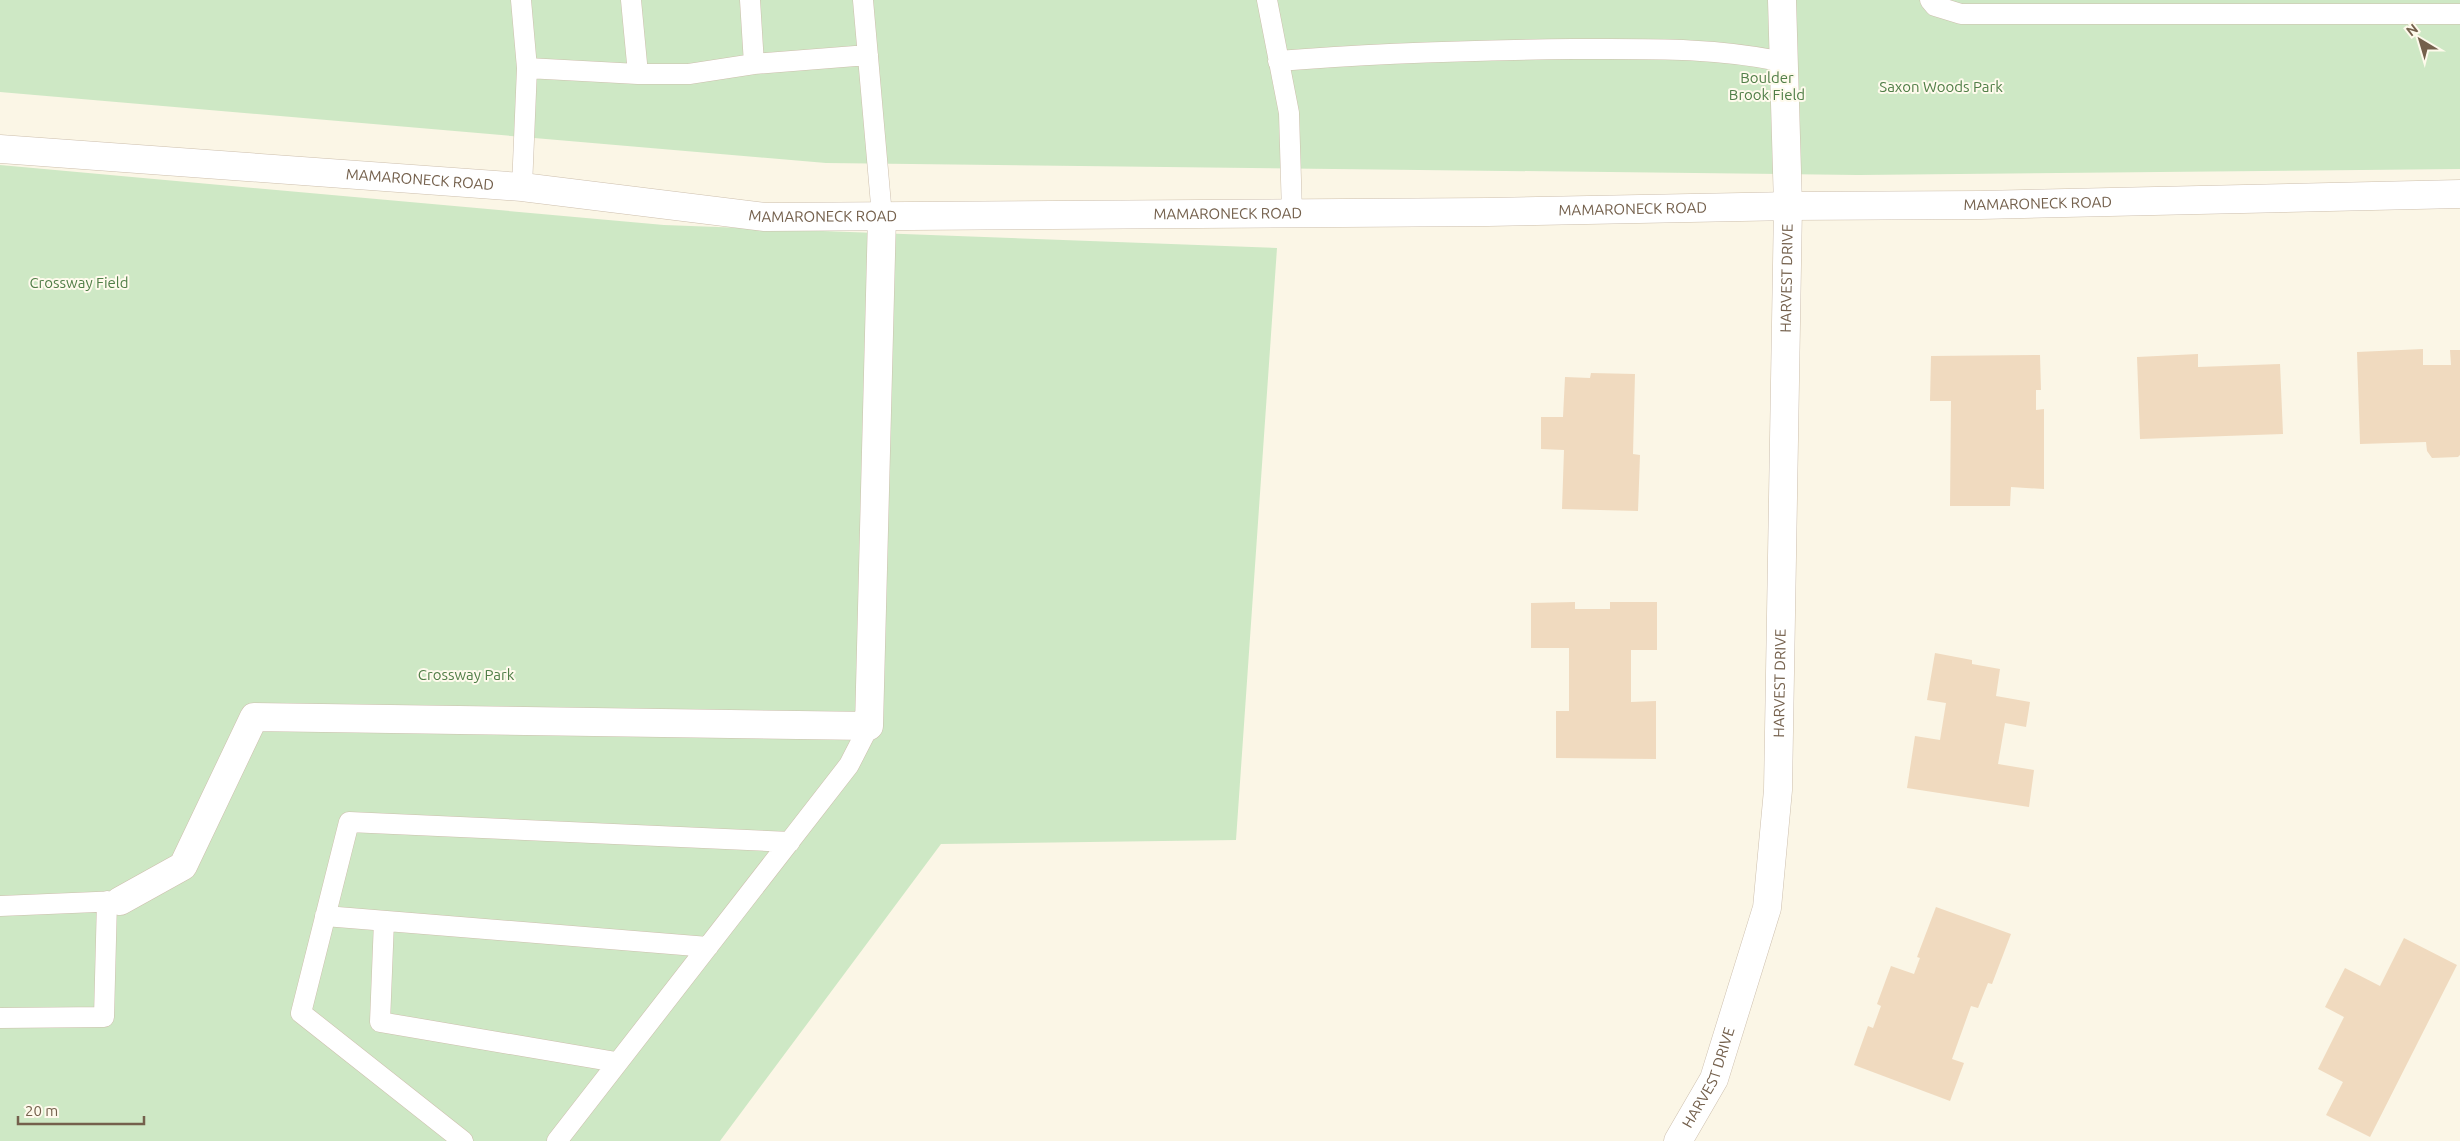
<svg xmlns="http://www.w3.org/2000/svg" width="2460" height="1141" font-family="Ubuntu,sans-serif">
  <rect width="100%" height="100%" fill="#fbf6e6"/>
  <path fill="#cee8c5" d="M0 0H2460V169L1858 175 826 163 0 92Z
    M0 165 664 225 1277 248 1236 840 941 844 720 1141H0Z"/>
  <path fill="#f0dabf" d="M2423 349V365H2451L2450 350H2460V455L2458 457 2432 458 2427 451 2426 442 2360 444 2357 352Z
    M2198 354V367L2280 364 2283 434 2140 439 2137 357Z
    M2040 355 2041 390H2036V410L2044 409V489L2011 487 2010 506H1950L1951 401H1930L1931 356Z
    M1591 373 1635 374 1633 454 1640 455 1638 511 1562 509 1564 450 1541 449V417H1563L1565 377 1590 378Z
    M1575 602V609H1610V602H1657V650H1631V702L1656 701V759L1556 758V711H1569V648H1531V603Z
    M1935 653 1972 660V664L2000 669 1996 696 2030 702 2026 727 2005 723 1998 764 2034 770 2029 807 1907 788 1915 736 1940 740 1946 703 1927 700Z
    M1936 907 2011 934 1992 984 1988 983 1978 1008 1971 1006 1952 1059 1964 1063 1950 1101 1854 1065 1868 1026 1873 1028 1881 1006 1877 1004 1891 966 1914 974 1920 958 1917 957Z
    M2404 938 2457 965 2370 1137 2326 1115 2343 1082 2318 1069 2344 1017 2325 1007 2345 968 2380 986Z"/>
  <g fill="none" stroke-linecap="round" stroke-linejoin="round">
    <g stroke="#cdbfad" stroke-width="21">
      <path id="service" d="M521 0 527 68 522 187
        M750 0 754 64 868 55
        M863 0 882 216
        M1267 0 1289 113 1292 213
        M1930 0 1935 6 1961 14H2460
        M1278 61C1377 53 1475 50 1573 49 1644 49 1714 47 1784 62
        M527 68 638 74 631 0
        M638 74H689L754 64
        M0 906 120 901
        M325 916 708 947
        M384 921 380 1022 616 1062
        M0 1018 104 1017 107 901
        M463 1141 301 1013 349 822 790 842
        M557 1141 849 765 869 726"/>
    </g>
    <g stroke="#cdbfad" stroke-width="29">
      <g id="minor">
        <path d="M120 901 183 866 254 717 869 726 882 216"/>
        <path id="s1" d="M1678 1141 1714 1079 1767 908 1778 790 1788 206 1782 0"/>
      </g>
    </g>
    <g stroke="#cdbfad" stroke-width="29">
      <g id="tertiary">
        <path id="s2" d="M0 149 522 187 765 217 1488 212 1788 206 1981 205 2460 194"/>
      </g>
    </g>
    <use href="#service" stroke="#fff" stroke-width="20"/>
    <use href="#minor" stroke="#fff" stroke-width="28"/>
    <use href="#tertiary" stroke="#fff" stroke-width="28"/>
  </g>
  <g text-anchor="middle" stroke-width="4" stroke-linejoin="round" paint-order="stroke">
    <g font-size="15" fill="#507e47" stroke="#fefaec">
      <text x="1767" y="83">Boulder<tspan x="1767" dy="17">Brook Field</tspan></text>
      <text x="1941" y="92">Saxon Woods Park</text>
      <text x="79" y="288">Crossway Field</text>
      <text x="466" y="680">Crossway Park</text>
    </g>
    <g font-size="15" fill="#74604c" stroke="#fefaec">
      <text dy="5" stroke="none"><textPath href="#s2" startOffset="421">MAMARONECK ROAD</textPath></text>
      <text dy="5" stroke="none"><textPath href="#s2" startOffset="2041">MAMARONECK ROAD</textPath></text>
      <text dy="5" stroke="none"><textPath href="#s2" startOffset="1636">MAMARONECK ROAD</textPath></text>
      <text dy="5" stroke="none"><textPath href="#s2" startOffset="1231">MAMARONECK ROAD</textPath></text>
      <text dy="5" stroke="none"><textPath href="#s2" startOffset="826">MAMARONECK ROAD</textPath></text>
      <text dy="5" stroke="none"><textPath href="#s1" startOffset="881">HARVEST DRIVE</textPath></text>
      <text dy="5" stroke="none"><textPath href="#s1" startOffset="476">HARVEST DRIVE</textPath></text>
      <text dy="5" stroke="none"><textPath href="#s1" startOffset="71">HARVEST DRIVE</textPath></text>
    </g>
  </g>
  <g transform="translate(2420 40) rotate(322)" stroke="#fefaec" stroke-width="4" paint-order="stroke">
  <path d="M0-4L9 19L0 12L-9 19Z" fill="#74604c"/>
  <text y="-8" font-size="14" font-weight="bold" text-anchor="middle" fill="#74604c">N</text>
  </g>
  <path d="M18 1116v8h126v-8" fill="none" stroke="#74604c" stroke-width="2.5"/>
  <text x="25" y="1116" font-size="15" fill="#74604c" stroke="#fefaec" stroke-width="4" paint-order="stroke">20 m</text>
</svg>
